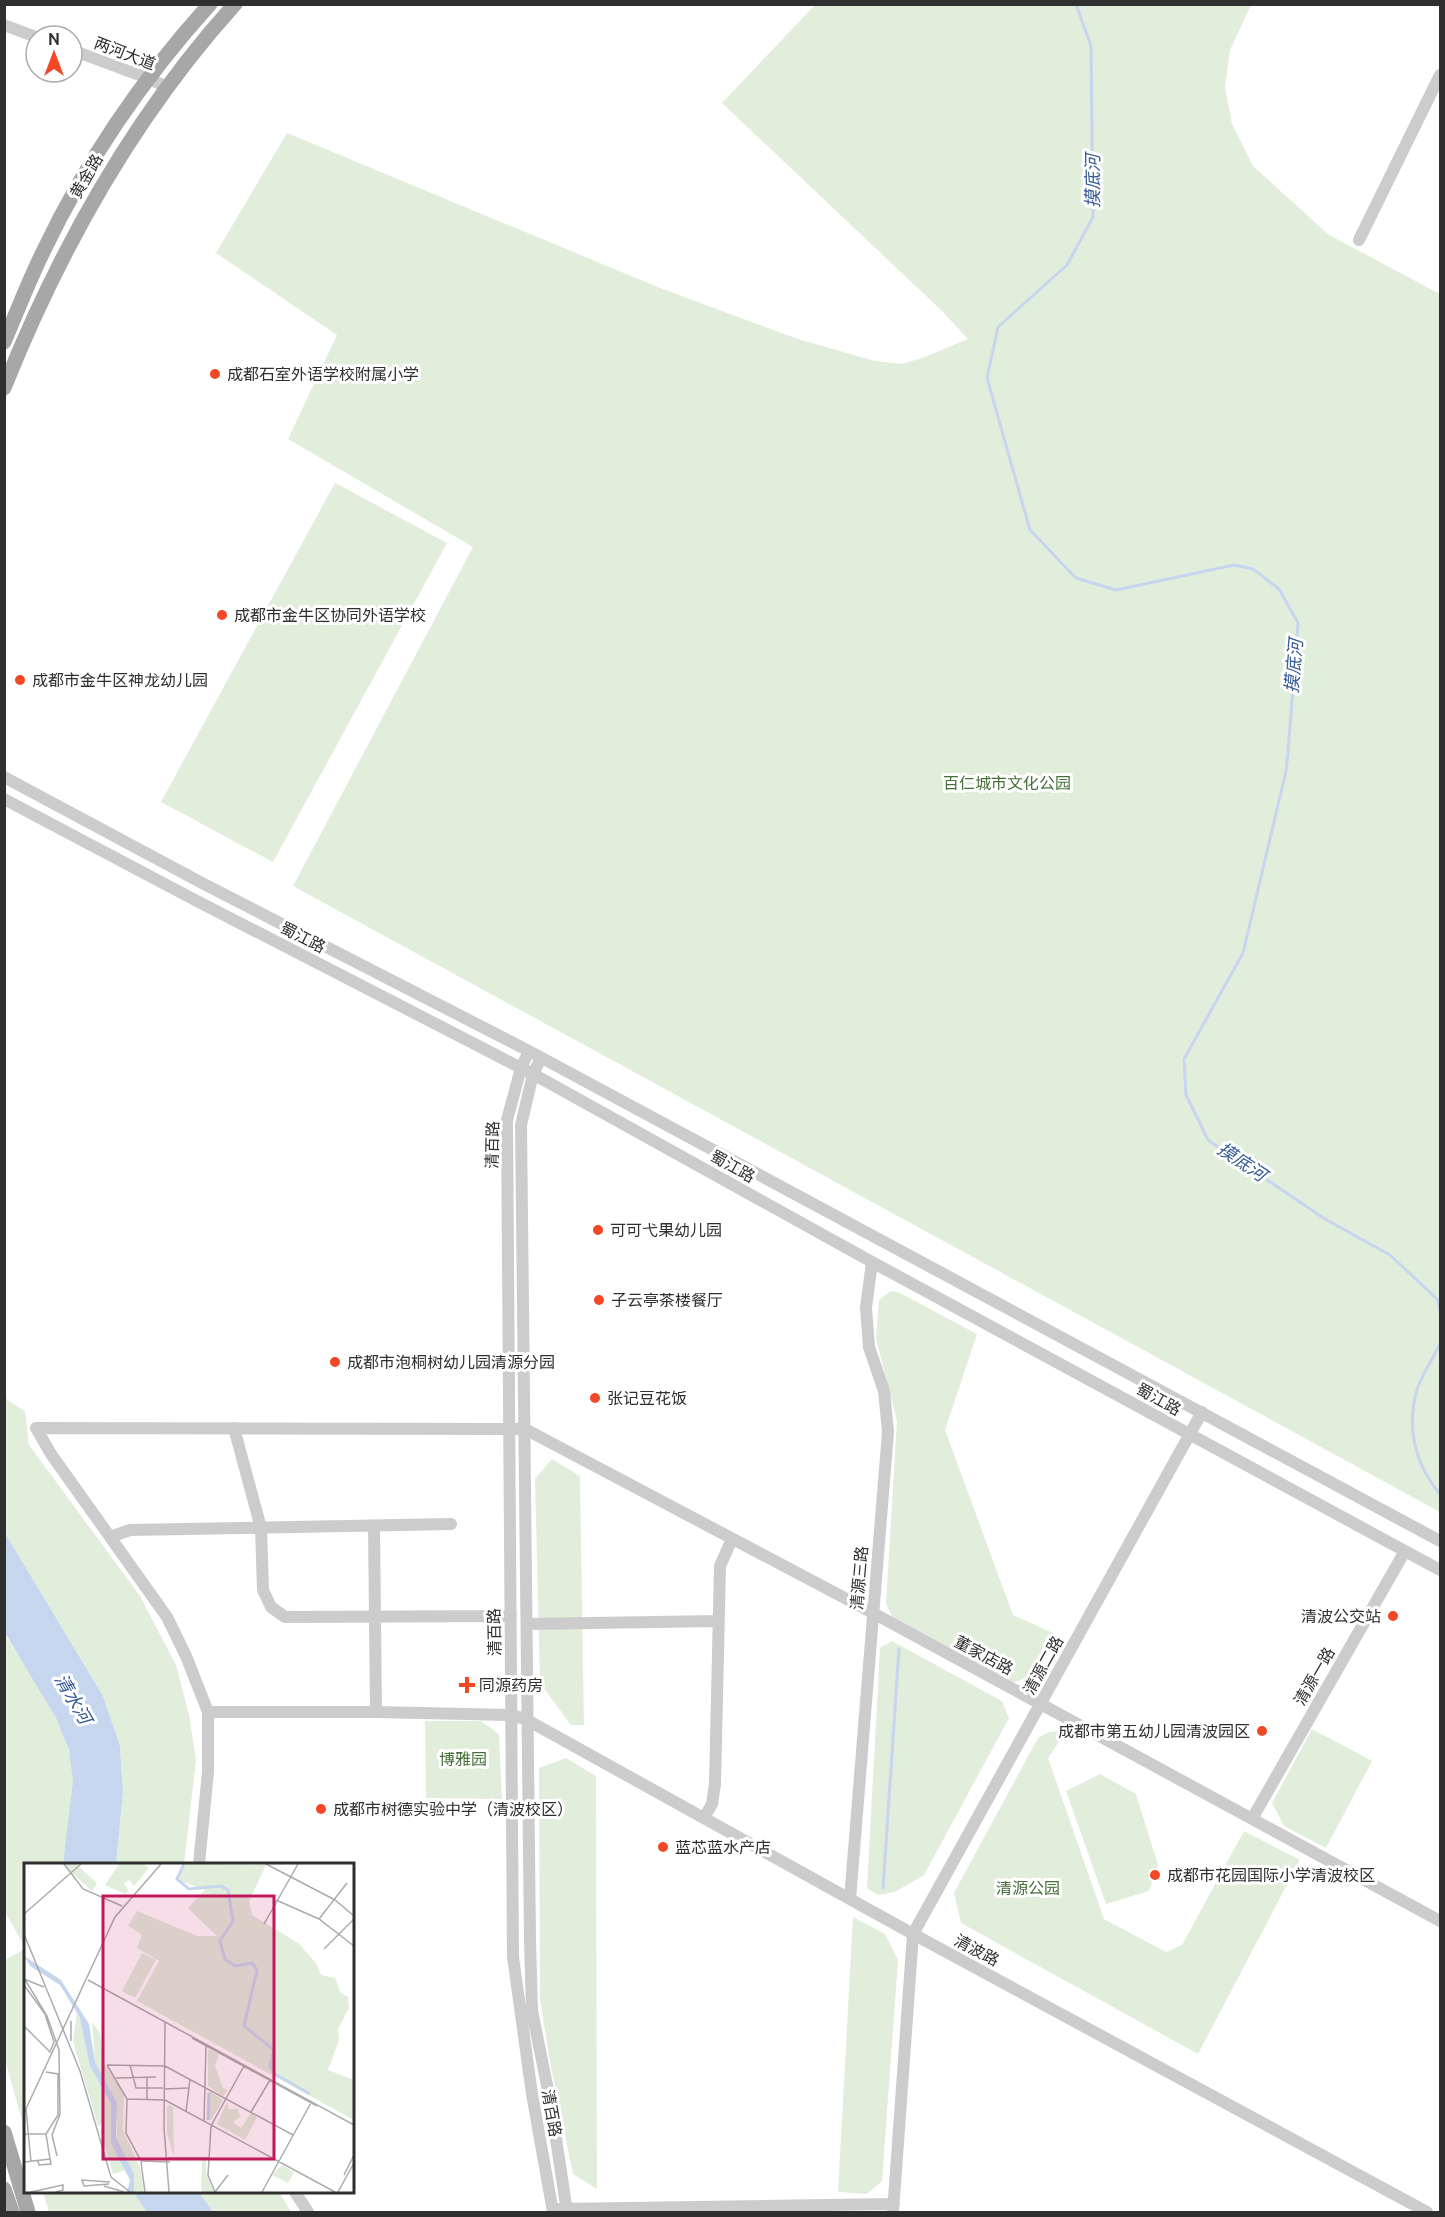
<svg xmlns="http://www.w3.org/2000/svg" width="1445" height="2217" font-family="Ubuntu,'Noto Sans SC',sans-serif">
  <rect width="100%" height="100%" fill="#fff"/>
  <path fill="#e1eedc" d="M815 5H1251L1230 50 1225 87 1232 124 1253 166 1329 235 1440 294V1512L293 886 473 547 288 439 337 335 216 253 287 133 660 288 798 339 875 361 902 364 922 358 968 339 942 311 722 103Z
    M335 483 447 543 273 862 161 802Z
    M891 1291 898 1292 977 1334 945 1430 1013 1615 1055 1634 1029 1676 1011 1684 893 1618 886 1604 897 1421 876 1339 879 1300Z
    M4 1384 7 1400 25 1411 29 1445 140 1596 176 1665 189 1715 196 1760 184 1864H116L123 1792 120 1746 103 1696 5 1533Z
    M552 1459 580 1476 584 1725H571L540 1683 535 1479Z
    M4 1633C30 1676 74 1730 73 1782 73 1809 66 1838 63 1864H26L25 1947 5 1912Z
    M892 1641 1002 1701 1009 1718 924 1875 895 1892 878 1895 867 1888 880 1648Z
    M425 1721H481L499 1734 502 1799 426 1798Z
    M1312 1729 1372 1761 1326 1848 1284 1826 1272 1803Z
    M1061 1731 1064 1734 1048 1758 1104 1919 1166 1952 1182 1945 1244 1831 1300 1860 1198 2054 961 1923 954 1893 1038 1738 1049 1732Z
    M566 1758 596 1776 597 2189 573 2174 550 2062 540 1999 539 1768Z
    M1100 1774 1136 1794 1158 1865 1149 1891 1106 1904 1066 1791Z
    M853 1917 885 1934 898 1960 882 2181 867 2194 838 2192Z
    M25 1949V2131L5 2060V1960Z
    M43 2192H133L147 2212H49Z
    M199 2192H279L291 2212H213Z"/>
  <path fill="#c7d6ef" d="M5 1533 103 1696 120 1746 123 1792 116 1864H63L73 1781 69 1750 56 1718 5 1633Z
    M133 2192H199L213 2212H147Z"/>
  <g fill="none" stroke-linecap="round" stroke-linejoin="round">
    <path stroke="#c7d6ef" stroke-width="3" d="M1076 4 1091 46 1093 217 1067 265 998 327 987 378 1030 530 1076 578 1116 590 1234 565 1253 569 1279 589 1298 623 1288 752 1286 771 1243 953 1184 1059 1186 1095 1208 1140 1325 1219 1390 1255 1438 1300 1440 1311
      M1440 1344C1433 1359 1422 1374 1417 1390 1406 1427 1415 1465 1440 1494
      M883 1888 899 1649"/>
    <path stroke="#ccc" stroke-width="12" d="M4 25 36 37
      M72 50 147 78 167 87
      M1359 240 1440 75
      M4 777 202 883 529 1051 1440 1541
      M4 799 195 900 533 1074 872 1262 1440 1570
      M529 1051 521 1068 507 1120 513 1957 532 2094 553 2212
      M541 1058 533 1074 521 1125 530 1941 532 2011 551 2105 567 2212
      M36 1428 525 1429 873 1613 1440 1921
      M36 1428 51 1454 167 1617 186 1656 208 1712V1772L199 1864
      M234 1428 261 1528 263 1590 271 1607 285 1617 511 1616
      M374 1526 376 1712
      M110 1537 130 1530 451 1524
      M527 1624 718 1621
      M208 1712H376L512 1715 527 1720 913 1934 1427 2212
      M704 1818 712 1804 715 1784 720 1566 732 1539
      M1252 1819 1405 1551
      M850 1899 888 1432 884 1391 869 1347 866 1308 872 1262
      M295 2192 308 2212
      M559 2209 894 2204
      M893 2212 913 1934 1202 1412"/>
    <path stroke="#a7a7a7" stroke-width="15" d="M4 342C17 312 29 280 44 250 87 160 143 78 210 4
      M4 388C60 248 133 117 235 4
      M4 2132 28 2212
      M4 2189 12 2212"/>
  </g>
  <g fill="#f34725" stroke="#fff" stroke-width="2">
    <circle cx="215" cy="374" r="6"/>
    <circle cx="222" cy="615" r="6"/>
    <circle cx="20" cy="680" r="6"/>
    <circle cx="598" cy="1230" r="6"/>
    <circle cx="599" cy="1300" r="6"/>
    <circle cx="335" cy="1362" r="6"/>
    <circle cx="595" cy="1398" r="6"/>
    <circle cx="1393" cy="1616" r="6"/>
    <path d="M464 1676h6v6h6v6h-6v6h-6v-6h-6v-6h6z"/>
    <circle cx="1262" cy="1731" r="6"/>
    <circle cx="321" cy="1809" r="6"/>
    <circle cx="663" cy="1847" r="6"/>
    <circle cx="1155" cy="1875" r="6"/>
  </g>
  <g text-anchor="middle" stroke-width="6" stroke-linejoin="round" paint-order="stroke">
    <g font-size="16" fill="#2f2f2f" stroke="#fff">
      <text transform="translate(125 53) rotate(21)" y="6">两河大道</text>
      <text transform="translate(86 176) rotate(-60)" y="6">黄金路</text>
      <text transform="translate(303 937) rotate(27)" y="6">蜀江路</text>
      <text transform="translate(492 1145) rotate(-89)" y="6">清百路</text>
      <text transform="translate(733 1166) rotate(29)" y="6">蜀江路</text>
      <text transform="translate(1159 1399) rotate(29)" y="6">蜀江路</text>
      <text transform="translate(859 1578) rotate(-85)" y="6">清源三路</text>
      <text transform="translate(494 1632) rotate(-91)" y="6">清百路</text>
      <text transform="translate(984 1655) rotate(28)" y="6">董家店路</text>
      <text transform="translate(1043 1665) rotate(-61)" y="6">清源二路</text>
      <text transform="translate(1314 1676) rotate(-60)" y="6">清源一路</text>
      <text transform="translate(977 1950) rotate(28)" y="6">清波路</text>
      <text transform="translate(552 2113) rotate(80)" y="6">清百路</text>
    </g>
    <g font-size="16" fill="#2f2f2f" stroke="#fff" text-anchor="start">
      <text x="227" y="380">成都石室外语学校附属小学</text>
      <text x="234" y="621">成都市金牛区协同外语学校</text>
      <text x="32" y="686">成都市金牛区神龙幼儿园</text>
      <text x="610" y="1236">可可弋果幼儿园</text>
      <text x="611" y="1306">子云亭茶楼餐厅</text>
      <text x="347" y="1368">成都市泡桐树幼儿园清源分园</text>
      <text x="607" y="1404">张记豆花饭</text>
      <text x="1381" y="1622" text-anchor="end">清波公交站</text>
      <text x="479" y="1691">同源药房</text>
      <text x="1250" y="1737" text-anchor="end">成都市第五幼儿园清波园区</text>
      <text x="333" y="1815">成都市树德实验中学（清波校区）</text>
      <text x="675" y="1853">蓝芯蓝水产店</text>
      <text x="1167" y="1881">成都市花园国际小学清波校区</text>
    </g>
    <g font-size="16" fill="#456f39" stroke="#fff">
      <text x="1007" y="789">百仁城市文化公园</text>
      <text x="463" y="1765">博雅园</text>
      <text x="1028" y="1894">清源公园</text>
    </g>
    <g font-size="18" font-style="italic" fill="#365b98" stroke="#fff">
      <text transform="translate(1093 181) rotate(-90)" y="6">摸底河</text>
      <text transform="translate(1294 666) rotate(-85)" y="6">摸底河</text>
      <text transform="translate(1242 1162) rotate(34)" y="6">摸底河</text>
      <text transform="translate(73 1699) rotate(60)" y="6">清水河</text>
    </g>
  </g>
  <g transform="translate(24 1863)">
    <rect width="330" height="330" fill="#fff"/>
    <path d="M38 1H52L73 20 68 28ZM95 1H120L125 5 110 23 105 17 100 21 105 28 101 31 81 22ZM162 1 242 2 225 38 228 52 274 80 292 100 297 112 311 115 317 130 324 134 325 145 314 166 315 177 304 207 330 217V257L113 138 135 98 113 85 118 72 104 63 113 48 173 73H193L164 45 181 27 157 18 155 13ZM118 90 132 97 111 135 98 128ZM53 149 61 165 66 203 87 241V280L102 307 89 311 76 267 81 264 79 260 74 263 49 179ZM68 159 76 170 79 199 100 231 99 267 117 307 120 329H110V311L93 277V246L71 199ZM184 186 195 191 191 203 199 225 204 227 199 233 184 223ZM185 228 199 237 188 256 183 258ZM203 239 205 246H214L216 254 209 259 217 265 227 250 233 254 221 277 193 261ZM146 242 149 244 150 293 143 270V243ZM178 296 182 298V310L190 329H179L177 325ZM258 302 270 309 264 320 248 312Z" fill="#e1eedc"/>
    <path d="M0 93 37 117 65 161 71 199 93 240 92 274 110 311V329H103L106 317 87 280V241L66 203 56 155 36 122 6 103Z" fill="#c7d6ef"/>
    <path fill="none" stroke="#c7d6ef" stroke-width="3" d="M160 1 153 16 165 26 197 23 204 27 209 58 196 78 201 96 211 103 228 100 233 107 220 163 250 187 246 202 251 211 286 231M184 257 185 230"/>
    <path fill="none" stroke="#acacac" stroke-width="1.5" d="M40 1 59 26 98 43M242 1 311 37 330 53M252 37 295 56 330 83M0 51 57 1M295 56 323 20M240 61 274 1M0 71 56 208 87 314 106 329M0 74V112M300 86 330 56M0 115 23 153 35 187 36 251 28 272 33 293M0 116 20 124M64 117 330 262M0 122 21 151 30 179 26 189 0 163M141 158 140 265 145 329M168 175 293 243M47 178V158M83 202 141 203 269 272M83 202 103 236 102 270 117 298 146 299M106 202 112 225H139M22 209 34 211V252L22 271M123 214V236M92 215 132 214M141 226 164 225M103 236 141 237 311 329M2 246 7 299M162 249 166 216M227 249 246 217M0 250 91 54 137 1M180 258 182 183M0 271H22M144 295H185M14 298 15 302 27 301 26 296M0 299 26 296 22 271M117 299 121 329M320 312 330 292M85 321 60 323 58 317 86 319M80 323 100 329M7 329 39 322V327L32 329M191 329 184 312 187 263 220 203M191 329 204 312M238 329 288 238M314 329 330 300"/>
    <path fill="#c2185b" fill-opacity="0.15" stroke="#c2185b" stroke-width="3" d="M79 33H250V296H79Z"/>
    <rect width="330" height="330" fill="none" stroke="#2f2f2f" stroke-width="3"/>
  </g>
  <rect width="1445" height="2217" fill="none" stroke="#2f2f2f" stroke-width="12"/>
  <g transform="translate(54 54)"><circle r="28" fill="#ffffff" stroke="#acacac" stroke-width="1.5"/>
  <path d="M0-4.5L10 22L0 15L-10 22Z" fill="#f34725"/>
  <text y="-9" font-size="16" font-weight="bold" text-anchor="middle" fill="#2f2f2f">N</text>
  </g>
</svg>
